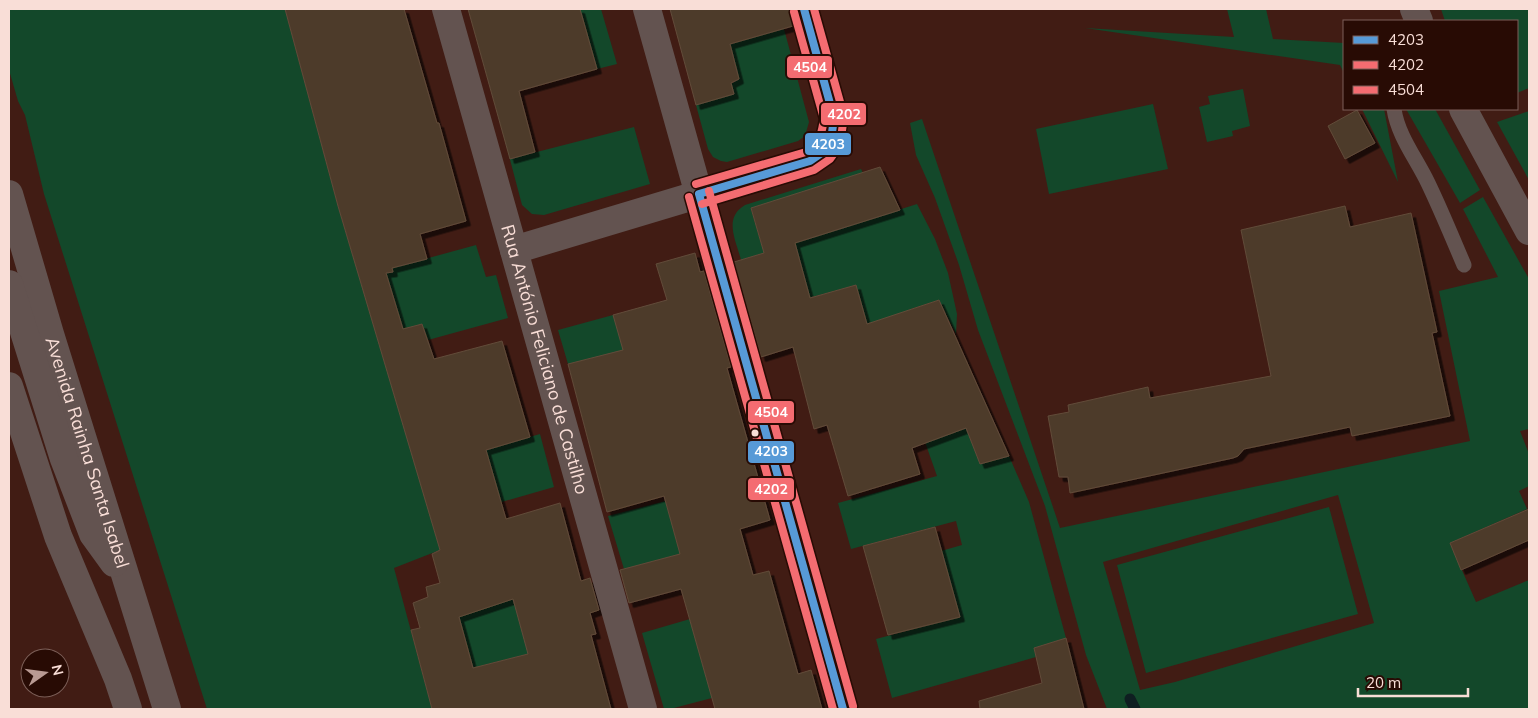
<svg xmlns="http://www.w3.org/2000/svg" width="1538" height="718" font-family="Mulish,sans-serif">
  <defs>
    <filter id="shadow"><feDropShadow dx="4.5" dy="4.5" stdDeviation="0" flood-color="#0009"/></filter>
  </defs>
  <rect width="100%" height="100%" fill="#411c14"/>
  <path fill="#13482a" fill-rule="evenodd" d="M9 9H285L338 206 417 470 540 434 554 487 432 522 440 550 394 568 432 709H207L44 194 25 115 18 101 9 70Z
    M490 9H517L522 25 580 9H601L617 64 597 69 584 23 527 39 492 18Z
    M1227 9H1266L1273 39 1344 43V73L1340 65 1085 28 1234 37Z
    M1441 9H1529V88L1517 93V21H1445Z
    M784 29 809 122 805 136 798 141 727 162 721 161 713 157 708 149 696 105 739 79 730 44Z
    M1243 89 1250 126 1232 131 1233 136 1207 142 1199 107 1210 104 1208 96Z
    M1153 104 1168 169 1049 194 1036 129Z
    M1362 109H1384L1398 182Z
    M1406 109H1435L1480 190 1460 203Z
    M1529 111V180L1497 122Z
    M517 113 529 154 634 127 650 184 544 215 532 214 522 205 499 118Z
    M922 119 1060 528 1470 441 1439 291 1498 277 1463 209 1483 197 1529 279V429L1520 431 1529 454V486L1519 491 1527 509 1450 543 1476 602 1529 580V709H1107L1086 655 1045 506 978 330 959 265 935 198 916 155 910 123ZM1338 495 1374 623 1175 682 1140 690 1103 562Z
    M861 169 870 188 751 209 764 253 741 260C736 240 723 218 745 205Z
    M917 204 935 239 948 273 957 314 956 334 939 300 911 309 879 370 856 285 809 298 795 243Z
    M476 245 486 277 496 275 508 318 428 340 422 324 403 329 386 273 393 272 392 268Z
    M613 315 664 359 594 358 568 364 558 330Z
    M966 428 980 464 1009 456 1029 502 1066 638 1034 648 1036 657 892 698 876 639 959 617 941 551 962 545 956 521 851 549 838 503 937 476 925 442Z
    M673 499 674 532 680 554 624 569 608 516Z
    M1329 507 1358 614 1146 673 1117 565Z
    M523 552 528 654 473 668 459 617Z
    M690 619 712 698 670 709H664L642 633Z"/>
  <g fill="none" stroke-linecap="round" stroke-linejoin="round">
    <path stroke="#0f1e21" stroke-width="11" d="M1130 699 1135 709"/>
  </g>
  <path fill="#4e3b2b" stroke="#614b39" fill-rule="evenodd" filter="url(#shadow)" d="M285 9H404L437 123H439L466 221 420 234 427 259 392 268 393 272 386 273 403 329 422 324 434 359 502 341 530 437 486 450 506 519 560 503 581 581 590 578 599 610 590 613 596 634 591 635 611 709H432L411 630 420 628 413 603 428 597 426 587 440 583 432 554 440 550 338 206ZM513 599 528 654 473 668 459 617Z
    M468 9H580L597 69 519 91 535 152 510 159Z
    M670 9H789L793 26 730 44 739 79 731 83 734 94 696 105Z
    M1357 110 1375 143 1345 159 1328 126Z
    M880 167 900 210 795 243 810 298 856 285 867 324 939 300 1009 456 980 464 966 428 912 448 920 474 848 496 827 425 814 429 793 347 761 357 734 262 764 253 751 208Z
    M1345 206 1350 227 1411 213 1437 332 1432 333 1450 416 1352 436 1350 427 1244 449 1238 456 1233 458 1070 493 1068 477H1059L1048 416 1069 412 1068 405 1148 387 1150 398 1271 376 1241 230Z
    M695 253 700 272 704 271 731 367 727 368 770 520 740 529 753 575 769 571 798 674 811 670 822 709H715L681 589 629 603 620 570 680 554 664 496 607 512 568 364 623 350 613 315 667 300 656 264Z
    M1529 509V540L1461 570 1450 543Z
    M935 527 960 617 888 635 863 546Z
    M1066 638 1084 709H980L979 701 1042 683 1034 648Z"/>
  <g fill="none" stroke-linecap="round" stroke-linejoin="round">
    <path stroke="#635350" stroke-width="15" d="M1394 109C1398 136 1416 158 1428 183 1441 210 1452 237 1464 265"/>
    <g stroke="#635350" stroke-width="28">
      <path id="s1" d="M446 9 643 709"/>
      <path d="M647 9 843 709"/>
      <path d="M1414 9 1419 21"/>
      <path d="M1463 109 1529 231"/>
      <path id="s2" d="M9 194 50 334 167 709"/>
      <path d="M514 250 810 161 823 152 831 140 834 118 804 9"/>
      <path d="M9 284 64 459 93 534 114 563"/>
      <path d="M9 386 58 536 118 679 128 709"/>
    </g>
    <g stroke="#280b04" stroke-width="11">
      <path id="bus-1" d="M699 194 843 709
        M699 194 810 161 823 152 831 140 834 118 804 9"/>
    </g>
    <g stroke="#280b04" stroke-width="11">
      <path id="bus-2" d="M689 197 833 709
        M702 204 814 170 830 159 840 145 844 116 814 9"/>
    </g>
    <g stroke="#280b04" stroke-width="11">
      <path id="bus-3" d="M696 184 806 152C821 141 821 136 824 119L794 12
        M709 191 853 706"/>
    </g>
    <use href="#bus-1" stroke="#579ad7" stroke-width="8"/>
    <use href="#bus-2" stroke="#f46c71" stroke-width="8"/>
    <use href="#bus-3" stroke="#f46c71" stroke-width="8"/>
  </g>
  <circle fill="#f9ded7" stroke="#280b04" stroke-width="2" cx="755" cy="433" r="4.5"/>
  <g text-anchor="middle" stroke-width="4" stroke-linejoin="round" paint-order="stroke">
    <g font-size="18" fill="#f9ded7" stroke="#280b04">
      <text dy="6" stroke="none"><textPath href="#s1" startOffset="364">Rua António Feliciano de Castilho</textPath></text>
      <text dy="6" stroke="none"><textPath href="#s2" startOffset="270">Avenida Rainha Santa Isabel</textPath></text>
    </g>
  </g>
  <g stroke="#280b04" stroke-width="2">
    <rect x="786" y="55" width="47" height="24" rx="5" fill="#f46c71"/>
    <rect x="820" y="102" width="47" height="24" rx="5" fill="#f46c71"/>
    <rect x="804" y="132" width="48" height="24" rx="5" fill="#579ad7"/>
    <rect x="747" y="400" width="48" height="24" rx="5" fill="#f46c71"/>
    <rect x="747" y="440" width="48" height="24" rx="5" fill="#579ad7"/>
    <rect x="747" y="477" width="48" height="24" rx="5" fill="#f46c71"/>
  </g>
  <g font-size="14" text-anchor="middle" font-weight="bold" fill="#fff">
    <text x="810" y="72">4504</text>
    <text x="844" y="119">4202</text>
    <text x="828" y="149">4203</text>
    <text x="771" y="417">4504</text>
    <text x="771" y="456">4203</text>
    <text x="771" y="494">4202</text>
  </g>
  <rect width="1538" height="718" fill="none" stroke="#f9ded7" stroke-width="20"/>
  <rect x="1343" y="20" width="175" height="90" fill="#280b04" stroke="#7c5f58"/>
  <rect x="1353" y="36" width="25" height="8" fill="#579ad7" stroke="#7c5f58"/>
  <text x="1388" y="45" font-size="15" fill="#f9ded7">4203</text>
  <rect x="1353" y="61" width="25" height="8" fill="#f46c71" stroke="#7c5f58"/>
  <text x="1388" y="70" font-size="15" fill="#f9ded7">4202</text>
  <rect x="1353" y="86" width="25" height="8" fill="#f46c71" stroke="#7c5f58"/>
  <text x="1388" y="95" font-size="15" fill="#f9ded7">4504</text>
  <g transform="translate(45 673) rotate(76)"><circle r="24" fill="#280b04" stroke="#7c5f58"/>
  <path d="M0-4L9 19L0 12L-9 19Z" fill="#b99a93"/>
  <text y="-8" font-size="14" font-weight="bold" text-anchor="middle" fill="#f9ded7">N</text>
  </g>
  <path d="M1358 688v8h110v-8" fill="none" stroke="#f9ded7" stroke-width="2.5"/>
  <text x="1366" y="688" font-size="15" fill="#f9ded7" stroke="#280b04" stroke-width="4" paint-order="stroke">20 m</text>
</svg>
